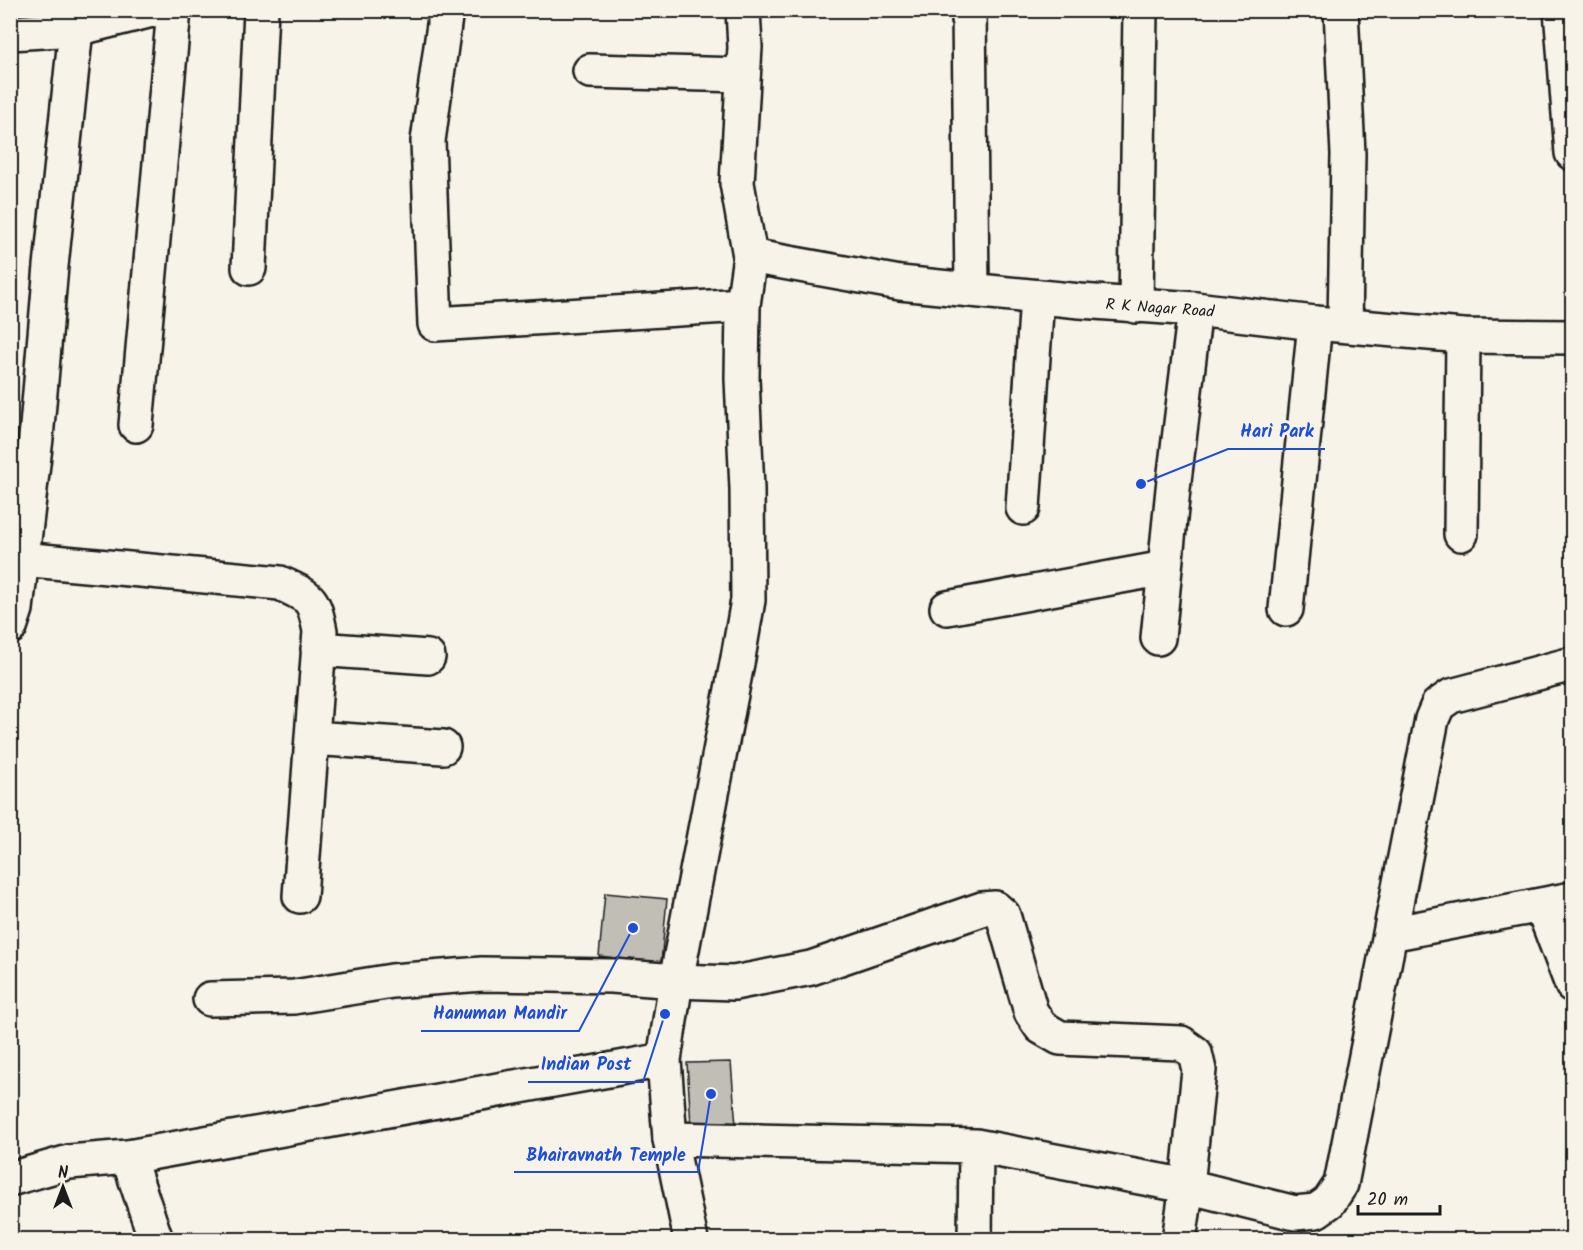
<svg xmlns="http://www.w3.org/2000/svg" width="1583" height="1250" font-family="Kalam,sans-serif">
  <rect width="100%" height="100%" fill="#f7f3e8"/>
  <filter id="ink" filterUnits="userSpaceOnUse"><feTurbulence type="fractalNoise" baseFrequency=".0167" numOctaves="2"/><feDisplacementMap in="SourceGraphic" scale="12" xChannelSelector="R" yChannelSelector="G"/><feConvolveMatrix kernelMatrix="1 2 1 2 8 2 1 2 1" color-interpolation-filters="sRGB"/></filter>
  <g filter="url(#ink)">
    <path fill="#c0beb5" stroke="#1c1c1c" stroke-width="1.5" d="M605 893 667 899 661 963 599 956Z
      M731 1062 736 1126 691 1125 687 1063Z"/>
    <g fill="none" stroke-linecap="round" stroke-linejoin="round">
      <g stroke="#1c1c1c" stroke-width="38">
        <path id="minor" d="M446 10 428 141 435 324 743 305
          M969 10 972 290
          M1341 10 1348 154 1345 325
          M1561 10 1572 153
          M10 33 76 29
          M590 71 743 75
          M249 268 261 10
          M1136 306 1140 10
          M136 425 174 10
          M1023 508 1037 297
          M1461 534 1463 336
          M21 559 280 583C311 598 313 596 320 631L300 896
          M947 608 1165 568
          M1286 609 1315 323
          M10 627 16 609 36 438 51 266 76 29 152 10
          M1158 638 1173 489 1195 309
          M318 649 428 657
          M312 738 443 747
          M1542 906 1572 985
          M1390 934 1572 899
          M210 999 294 997 392 981 482 974 612 976 676 981 734 983 811 968 982 909 995 908 1003 915 1031 1012 1041 1027 1060 1038 1181 1043 1195 1053 1199 1070 1187 1186 1179 1240
          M670 1139 976 1146 1187 1186 1295 1213 1316 1211 1329 1202 1341 1184 1432 719 1438 705 1451 696 1572 664
          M128 1157 156 1240
          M975 1240 976 1146"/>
      </g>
      <g stroke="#1c1c1c" stroke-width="38">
        <path id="tertiary" d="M10 1179 69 1162 128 1157 664 1060
          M691 1240 670 1139 664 1060 676 981 738 658 748 600 747 489 742 379 743 305 750 256"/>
      </g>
      <g stroke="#1c1c1c" stroke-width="38">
        <path id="secondary" d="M743 10 745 47 737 183 750 256 900 283 1080 301 1195 309 1315 323 1463 336 1572 337"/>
      </g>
      <use href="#minor" stroke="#f7f3e8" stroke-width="33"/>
      <use href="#tertiary" stroke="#f7f3e8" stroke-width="33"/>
      <use href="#secondary" stroke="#f7f3e8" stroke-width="33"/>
    </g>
  </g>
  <g text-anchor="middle" stroke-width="6" stroke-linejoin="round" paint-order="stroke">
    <g font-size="16" fill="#1c1c1c" stroke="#f7f3e8">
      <text transform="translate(1160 307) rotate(4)" y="6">R K Nagar Road</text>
    </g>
  </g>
  <path fill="none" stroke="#1d4ed8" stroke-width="2" d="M1141 484L1228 449H1325M633 928L579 1031H421M665 1014L643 1082H528M711 1094L698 1172H514"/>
  <g fill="#1d4ed8" stroke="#f7f3e8" stroke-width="2">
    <circle cx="1141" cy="484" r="6"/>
    <circle cx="633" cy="928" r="6"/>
    <circle cx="665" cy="1014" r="6"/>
    <circle cx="711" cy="1094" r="6"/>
  </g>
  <g font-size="18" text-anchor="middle" font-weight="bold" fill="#1d4ed8" stroke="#f7f3e8" stroke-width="6" stroke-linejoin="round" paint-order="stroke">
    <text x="1277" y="437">Hari Park</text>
    <text x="500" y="1019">Hanuman Mandir</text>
    <text x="586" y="1070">Indian Post</text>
    <text x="606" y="1161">Bhairavnath Temple</text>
  </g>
  <rect width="1583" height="1250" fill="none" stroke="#f7f3e8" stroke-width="36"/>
  <rect x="18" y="18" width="1547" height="1214" fill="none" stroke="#1c1c1c" stroke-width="2" filter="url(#ink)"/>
  <g transform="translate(63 1187)" stroke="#f7f3e8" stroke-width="4.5" paint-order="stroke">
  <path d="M0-4.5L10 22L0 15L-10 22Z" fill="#1c1c1c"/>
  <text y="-9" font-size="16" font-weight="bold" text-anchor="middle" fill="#1c1c1c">N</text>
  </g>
  <path d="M1358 1205v9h82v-9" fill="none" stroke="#1c1c1c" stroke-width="3"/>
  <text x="1367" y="1205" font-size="18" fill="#1c1c1c" stroke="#f7f3e8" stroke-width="4.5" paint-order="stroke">20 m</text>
</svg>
